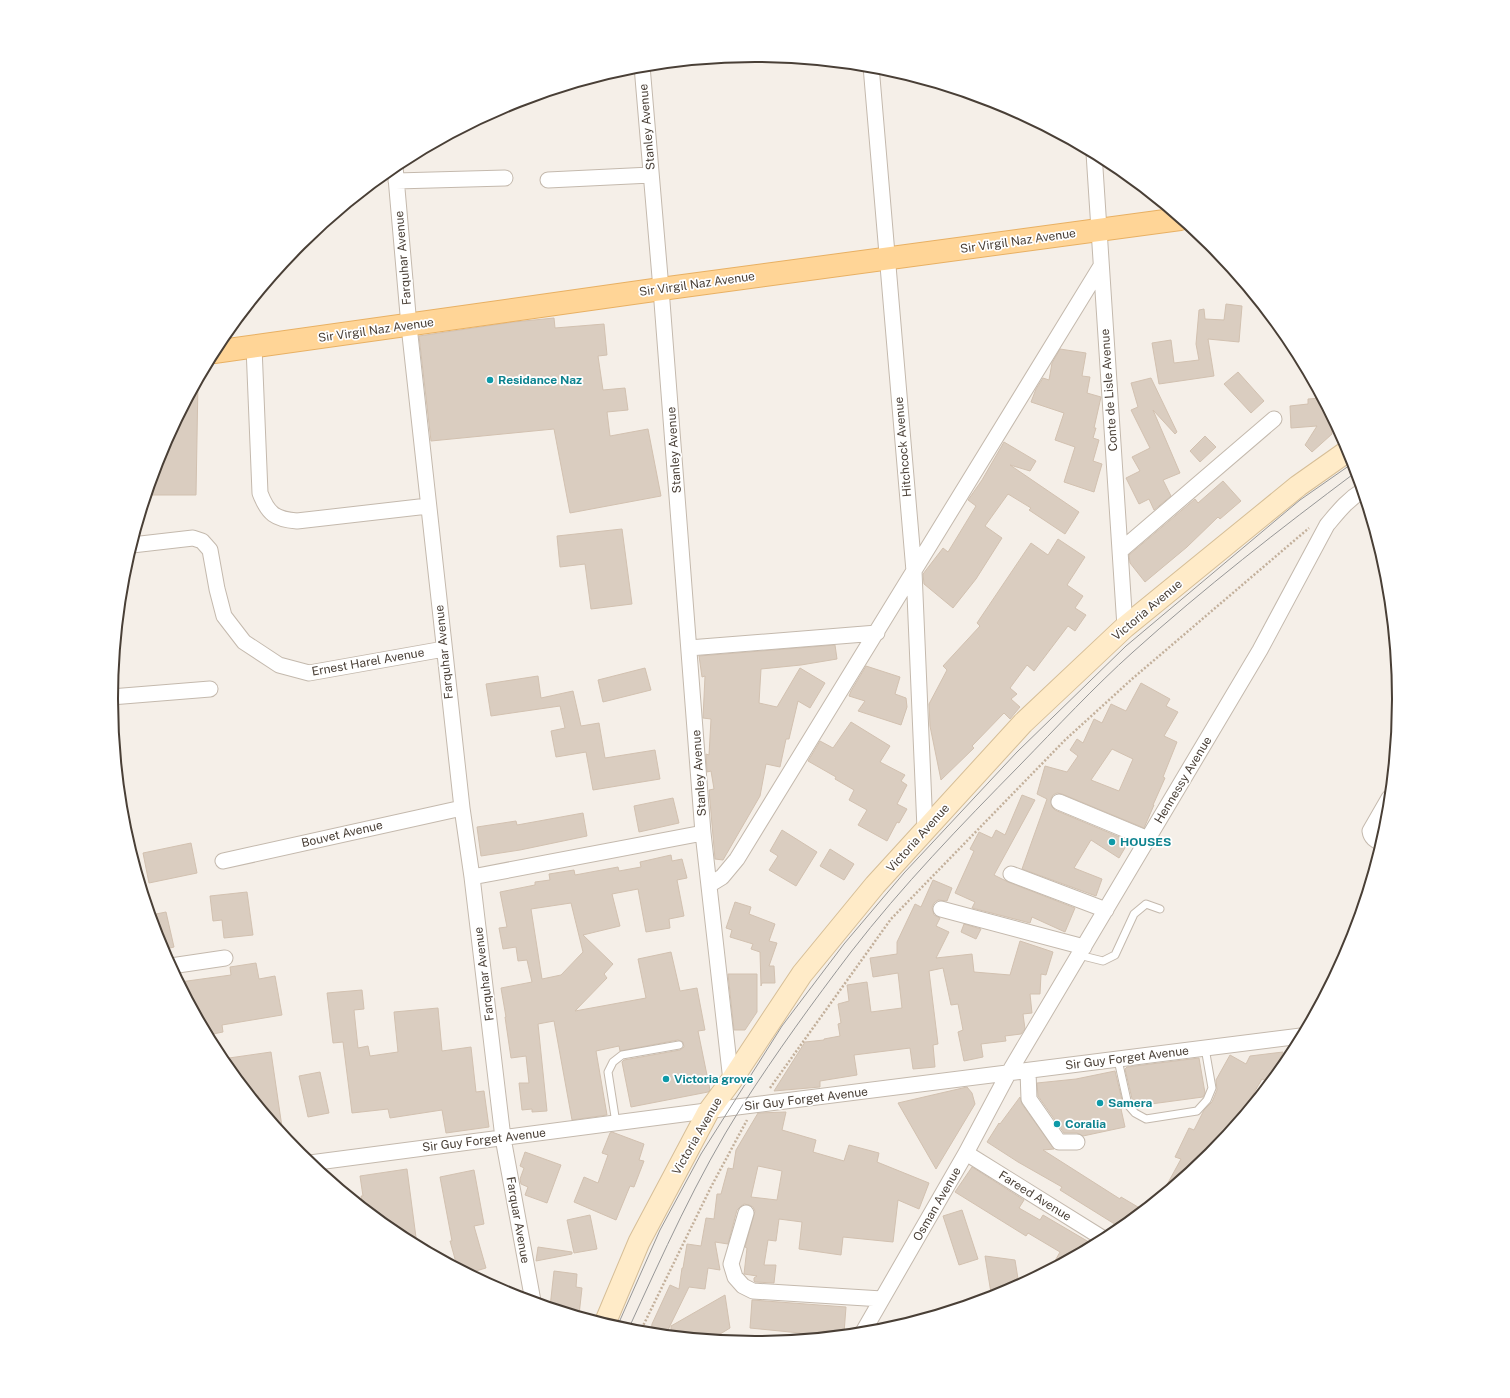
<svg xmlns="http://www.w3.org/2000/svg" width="1510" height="1398" font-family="'Public Sans',sans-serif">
  <rect width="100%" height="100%" fill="#f5efe8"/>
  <path fill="#dacdc0" stroke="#d2c1b0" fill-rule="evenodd" d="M1226 304 1242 306 1239 342 1208 339 1214 376 1159 384 1152 343 1171 340 1174 363 1199 360 1196 344 1199 310 1204 309 1205 319 1224 320Z
    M554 318 555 328 604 324 607 355 598 356 603 390 625 388 628 410 607 412 610 436 648 429 661 496 570 513 554 429 431 441 419 336 514 322Z
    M1060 349 1086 353 1082 376 1090 377 1087 393 1101 397 1094 428H1096L1093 438 1099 440 1093 461 1102 464 1094 492 1064 482 1075 447 1055 440 1064 413 1031 402 1036 389 1043 378 1049 380 1052 363Z
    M1238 372 1264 401 1251 413 1224 384Z
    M1151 378 1177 432 1175 434 1153 410 1180 473 1163 480 1171 496 1154 510 1149 499 1139 504 1126 478 1140 471 1132 457 1150 448 1131 410 1138 407 1131 383Z
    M198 381 196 495H147L160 452Z
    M1321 398 1330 415 1332 434 1312 452 1305 445 1317 426 1291 428 1290 406 1308 404V399Z
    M1205 436 1216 447 1200 462 1190 451Z
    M1004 442 1036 461 1030 471 1010 465 1079 512 1065 534 1029 510 1031 508 1008 494 985 526 1002 538 976 579 953 608 924 584 923 574 943 548 948 552 976 506 968 500 982 480Z
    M1223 481 1241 501 1220 519 1218 517 1187 547 1145 582 1130 563 1129 555 1195 499 1198 503Z
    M622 529 632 604 591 609 585 564 560 567 557 536Z
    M1058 539 1085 557 1067 585 1083 596 1075 608 1086 615 1075 631 1068 626 1034 671 1027 665 1010 688 1017 694 1011 699 1020 707 1010 719 1004 713 972 746 974 748 941 780 930 726 929 704 947 670 943 666 980 626 977 623 1031 543 1048 555Z
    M835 645 837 659 801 665 761 669 759 703 777 707 800 668 825 683 810 708 798 701 789 739H786L780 767 766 764 760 796 723 860 715 859 709 790 714 789 711 771 707 772 706 754 709 755 711 719 703 718 705 676 702 677 699 656Z
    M866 666 900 677 895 694 906 698 907 707 901 725 858 711 865 701 849 696 851 691Z
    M645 668 651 690 603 702 598 680Z
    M538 676 541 698 573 691 581 726 599 723 605 758 655 750 660 779 593 790 586 752 556 757 551 731 565 728 560 706 491 716 486 684Z
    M1141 683 1170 699 1166 706 1178 712 1164 736 1177 742 1163 777 1165 778 1153 805H1154L1144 828 1062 794 1057 793 1053 795 1051 799 1052 807 1055 810 1129 841 1119 858 1091 840 1074 868 1102 879 1096 896 1022 869 1047 799 1037 794 1045 766 1067 772 1078 756 1070 750 1077 739 1083 743 1094 719 1102 723 1111 704 1126 711ZM1112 749 1133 759 1119 791 1091 780Z
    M851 722 890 746 880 762 905 775 901 781 907 785 897 804 907 809 899 823 897 822 887 841 858 825 867 810 849 800 854 790 835 779 836 777 808 761 820 741 833 748Z
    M1022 795 1035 800 994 875 1008 882 1075 908 1065 932 1032 917 1030 923 972 908 975 902 955 893 974 851 970 849 979 832 992 838 996 830 1005 835Z
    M673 798 679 823 639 832 634 806Z
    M583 813 587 836 520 850 481 856 477 827 516 821 517 825Z
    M782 830 817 852 796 886 769 870 778 856 770 851Z
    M191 843 197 873 149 883 143 853Z
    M830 849 854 864 844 880 820 866Z
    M671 855 672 861 682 859 687 878 677 880 684 916 669 919 670 928 646 932 638 889 612 894 620 926 583 935 613 964 604 974 607 978 575 1011 646 998 638 959 671 952 680 991 697 988 705 1030 698 1031 710 1090 708 1092 631 1107 622 1062 624 1060 680 1050 684 1047 683 1042 678 1040 620 1051 619 1046 596 1051 607 1115 572 1120 554 1021 538 1024 547 1111 532 1112V1109L522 1110 519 1083H529L526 1056 511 1058 505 1017H506L501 988 532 982 527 960 518 961 516 947 503 949 499 928 507 927 500 892 535 885V882L550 880 549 874 574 870 575 875 618 867 619 871 641 867 640 862ZM571 903 583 952 561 975 542 979 531 909Z
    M933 880 952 888 947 901 938 900 934 903 932 907 934 915 940 918 936 926 949 932 936 958 972 954 974 972 1010 975 1020 941 1053 952 1046 975 1041 974 1040 994H1030L1032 1013 1023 1014 1025 1029 1021 1034 1005 1036 1006 1041 981 1044 983 1057 964 1061 958 1032 963 1030 958 1004 951 1005 943 968 929 971 938 1044 933 1045 935 1067 913 1069 910 1048 854 1055 857 1075 820 1081V1087L774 1091 805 1042 824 1040V1039L840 1036 838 1024 841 1023 838 1004 849 1001 847 985 867 982 871 1012 902 1008 898 973 873 977 870 958 897 954V942L915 904 921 907Z
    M247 892 253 935 224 938 222 920 213 921 210 896Z
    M735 902 751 907 749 914 775 924 769 941 777 943 769 966H774L775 983H762L761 986 760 952 751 949 753 944 730 937 732 930 726 928Z
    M166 912 174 947 162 950 151 915Z
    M964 924 981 929 976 939 961 932Z
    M256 963 259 979 275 976 282 1015 222 1025 223 1032 208 1035 195 1011 193 999H189L180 982 231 975 230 967Z
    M728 974H757V1012L745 1030H734Z
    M362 990 364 1009 354 1010 358 1048 368 1046 370 1056 398 1052 394 1012 438 1008 442 1051 471 1047 476 1092 484 1091 489 1127 446 1133 442 1110 390 1118 388 1109 352 1113 343 1042 333 1043 327 993Z
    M271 1052 283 1134 259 1105 258 1095 252 1096 222 1059Z
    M1283 1052 1269 1082 1262 1079 1238 1120 1210 1155 1163 1192 1181 1159 1175 1157 1189 1128 1194 1130 1204 1110 1212 1102 1217 1090 1216 1080 1230 1055 1246 1064 1250 1056Z
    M1199 1058 1205 1093 1203 1097 1136 1106 1133 1103 1125 1069 1127 1067Z
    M1115 1071 1124 1108 1121 1109 1125 1127 1083 1136 1077 1133H1064L1038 1096 1037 1083 1076 1079Z
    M320 1072 329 1113 308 1117 299 1076Z
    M967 1087 972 1093 975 1104 936 1169 898 1103Z
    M1020 1097 1022 1104 1054 1149 1043 1150 1120 1199 1121 1197 1143 1210 1121 1228 1060 1190 1062 1187 1018 1162 987 1142 999 1123 1000 1124Z
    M786 1112 782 1130 816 1140 813 1152 844 1161 849 1145 879 1153 877 1162 929 1183 919 1209 898 1200 893 1242 843 1237 841 1255 799 1249 802 1222 779 1219 776 1241 768 1240 764 1265H776L774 1283 755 1282 754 1281V1278L757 1276 744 1274 747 1248 745 1247 755 1211 753 1207 749 1205 744 1204 740 1207 737 1210 728 1244 715 1242 720 1270 708 1268 705 1289 689 1287 666 1334 651 1333 652 1324 670 1285 679 1289 682 1268H683L687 1244 701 1246 706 1218 714 1219 717 1194H721L728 1168 733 1169 736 1150 758 1113ZM758 1166 782 1171 777 1200 751 1197Z
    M612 1132 644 1144 639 1160 644 1161 634 1187 630 1186 616 1220 574 1202 584 1177 598 1183 608 1155 602 1153 610 1133Z
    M525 1152 561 1165 547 1203 525 1195 528 1187 521 1184 520 1179 524 1168 520 1166Z
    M972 1167 1024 1200 1019 1208 1040 1220 1043 1215 1094 1245 1051 1268 1060 1252 1028 1233 1026 1236 955 1192Z
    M407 1169 417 1245 397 1234 363 1206 361 1196H363L360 1176Z
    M474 1170 484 1224 474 1226 486 1268 469 1273 457 1266 450 1241H452L440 1177Z
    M962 1210 978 1259 959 1265 943 1216Z
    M590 1215 597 1249 574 1253 567 1220Z
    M538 1247 572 1252V1254L536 1261Z
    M985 1256 1015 1260 1019 1285 1006 1291 991 1293Z
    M554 1271 577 1274 576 1287 582 1288 579 1315 550 1307Z
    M725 1295 730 1328 712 1339 671 1335V1326Z
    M752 1300 846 1307 844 1333 823 1331 822 1336 800 1339V1333L750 1328Z"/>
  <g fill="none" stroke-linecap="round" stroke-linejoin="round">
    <g stroke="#c4b9ad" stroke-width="9">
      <path id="service" d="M1079 955 1103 961 1115 955 1134 914 1146 904 1160 909
        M1118 1060 1128 1105 1135 1113 1146 1119 1197 1111 1207 1100 1212 1088 1205 1048
        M616 1123 608 1072 613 1062 622 1055 679 1045"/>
    </g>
    <g stroke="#c4b9ad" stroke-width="17">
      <path id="minor" d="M642 66 661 289 703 833 731 1081
        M871 66 914 571 925 829
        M1094 153 1125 627
        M395 166 409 326 462 808 472 877 503 1138 533 1301
        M548 180 651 175
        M396 181 505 178
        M254 347 260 493C268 514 275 519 297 521L428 506
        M132 545 193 538 202 541 210 550 217 589 224 616 244 642 279 665 309 673 444 649
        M1120 551 1274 419
        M689 648 877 633
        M111 697 210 689
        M1059 802 1148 839
        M1381 843C1375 840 1371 838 1370 831L1389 798
        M223 861 462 808
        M1011 874 1106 910
        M472 877 703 833
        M709 885 722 877 737 859 1101 266
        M941 909 1084 947
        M171 966 225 958
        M1028 1071 1029 1099 1059 1142H1077
        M966 1153 1104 1239
        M310 1163 729 1108 1301 1036
        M746 1213 731 1264 735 1277 743 1286 753 1291 882 1299
        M863 1332 966 1153 1008 1074 1260 650 1327 525C1338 512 1347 500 1362 491"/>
    </g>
    <g stroke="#d6be97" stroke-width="23">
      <path id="secondary" d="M605 1323 639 1242 708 1112 731 1081 802 974 875 885 1023 723 1125 627 1298 486 1349 450"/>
    </g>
    <g stroke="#e8b063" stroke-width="24">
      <path id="primary" d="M214 352 661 289 1180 219"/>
    </g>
    <path stroke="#c3b09b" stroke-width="2.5" stroke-dasharray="2 2" stroke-linecap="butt" d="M770 1088 891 919 1065 740 1132 679 1309 528
      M640 1332 711 1187 747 1120"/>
    <use href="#service" stroke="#fff" stroke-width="7"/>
    <use href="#minor" stroke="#fff" stroke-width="15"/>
    <use href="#secondary" stroke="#ffebc8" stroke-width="21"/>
    <use href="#primary" stroke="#ffd597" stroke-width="22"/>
    <path stroke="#979797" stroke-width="1" d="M617 1327 660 1230 701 1154 782 1026 844 944 904 873 1017 752 1126 646 1300 500 1353 463
      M628 1330C663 1254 697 1177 742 1106 776 1053 813 1002 851 952 902 886 961 825 1020 765 1057 727 1094 687 1133 652 1204 588 1280 529 1356 472"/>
  </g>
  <g fill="#0f9aa8" stroke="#fff" stroke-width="1.5">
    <circle cx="490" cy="380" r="4"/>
    <circle cx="1112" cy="842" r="4"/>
    <circle cx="666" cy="1079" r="4"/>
    <circle cx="1100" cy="1103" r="4"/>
    <circle cx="1057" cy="1124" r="4"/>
  </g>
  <g text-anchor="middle" stroke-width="3.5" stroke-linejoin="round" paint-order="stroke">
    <g font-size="12" fill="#493f36" stroke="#fff">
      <text transform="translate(647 127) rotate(-95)" y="4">Stanley Avenue</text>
      <text transform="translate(1018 241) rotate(-8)" y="4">Sir Virgil Naz Avenue</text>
      <text transform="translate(403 258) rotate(-95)" y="4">Farquhar Avenue</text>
      <text transform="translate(697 284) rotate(-8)" y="4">Sir Virgil Naz Avenue</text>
      <text transform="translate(376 330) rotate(-8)" y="4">Sir Virgil Naz Avenue</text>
      <text transform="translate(1109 390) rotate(-94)" y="4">Conte de Lisle Avenue</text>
      <text transform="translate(903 447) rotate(-95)" y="4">Hitchcock Avenue</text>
      <text transform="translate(674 450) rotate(-94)" y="4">Stanley Avenue</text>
      <text transform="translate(1147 610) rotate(-40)" y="4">Victoria Avenue</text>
      <text transform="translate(444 652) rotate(-96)" y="4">Farquhar Avenue</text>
      <text transform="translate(368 662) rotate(-10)" y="4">Ernest Harel Avenue</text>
      <text transform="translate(699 773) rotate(-94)" y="4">Stanley Avenue</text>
      <text transform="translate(1183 780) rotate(-59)" y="4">Hennessy Avenue</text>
      <text transform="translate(342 834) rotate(-13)" y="4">Bouvet Avenue</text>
      <text transform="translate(918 838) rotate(-48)" y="4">Victoria Avenue</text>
      <text transform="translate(484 974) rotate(-97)" y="4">Farquhar Avenue</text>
      <text transform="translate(1127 1058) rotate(-7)" y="4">Sir Guy Forget Avenue</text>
      <text transform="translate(806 1099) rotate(-7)" y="4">Sir Guy Forget Avenue</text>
      <text transform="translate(697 1136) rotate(-60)" y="4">Victoria Avenue</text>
      <text transform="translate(484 1140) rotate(-7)" y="4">Sir Guy Forget Avenue</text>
      <text transform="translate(1035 1196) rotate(32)" y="4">Fareed Avenue</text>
      <text transform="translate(937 1204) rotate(-60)" y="4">Osman Avenue</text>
      <text transform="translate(518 1220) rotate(80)" y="4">Farquar Avenue</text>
    </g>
    <g font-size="12" font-weight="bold" fill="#0d838f" stroke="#fff" text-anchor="start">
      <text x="498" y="384">Residance Naz</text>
      <text x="1120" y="846">HOUSES</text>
      <text x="674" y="1083">Victoria grove</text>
      <text x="1108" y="1107">Samera</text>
      <text x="1065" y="1128">Coralia</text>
    </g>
  </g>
  <path d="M0 0H1510V1398H0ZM118 699a637 637 0 1 1 1274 0a637 637 0 1 1-1274 0Z" fill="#fff" fill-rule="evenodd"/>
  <path fill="none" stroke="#493f36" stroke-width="2" d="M118 699a637 637 0 1 1 1274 0a637 637 0 1 1-1274 0Z"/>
</svg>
